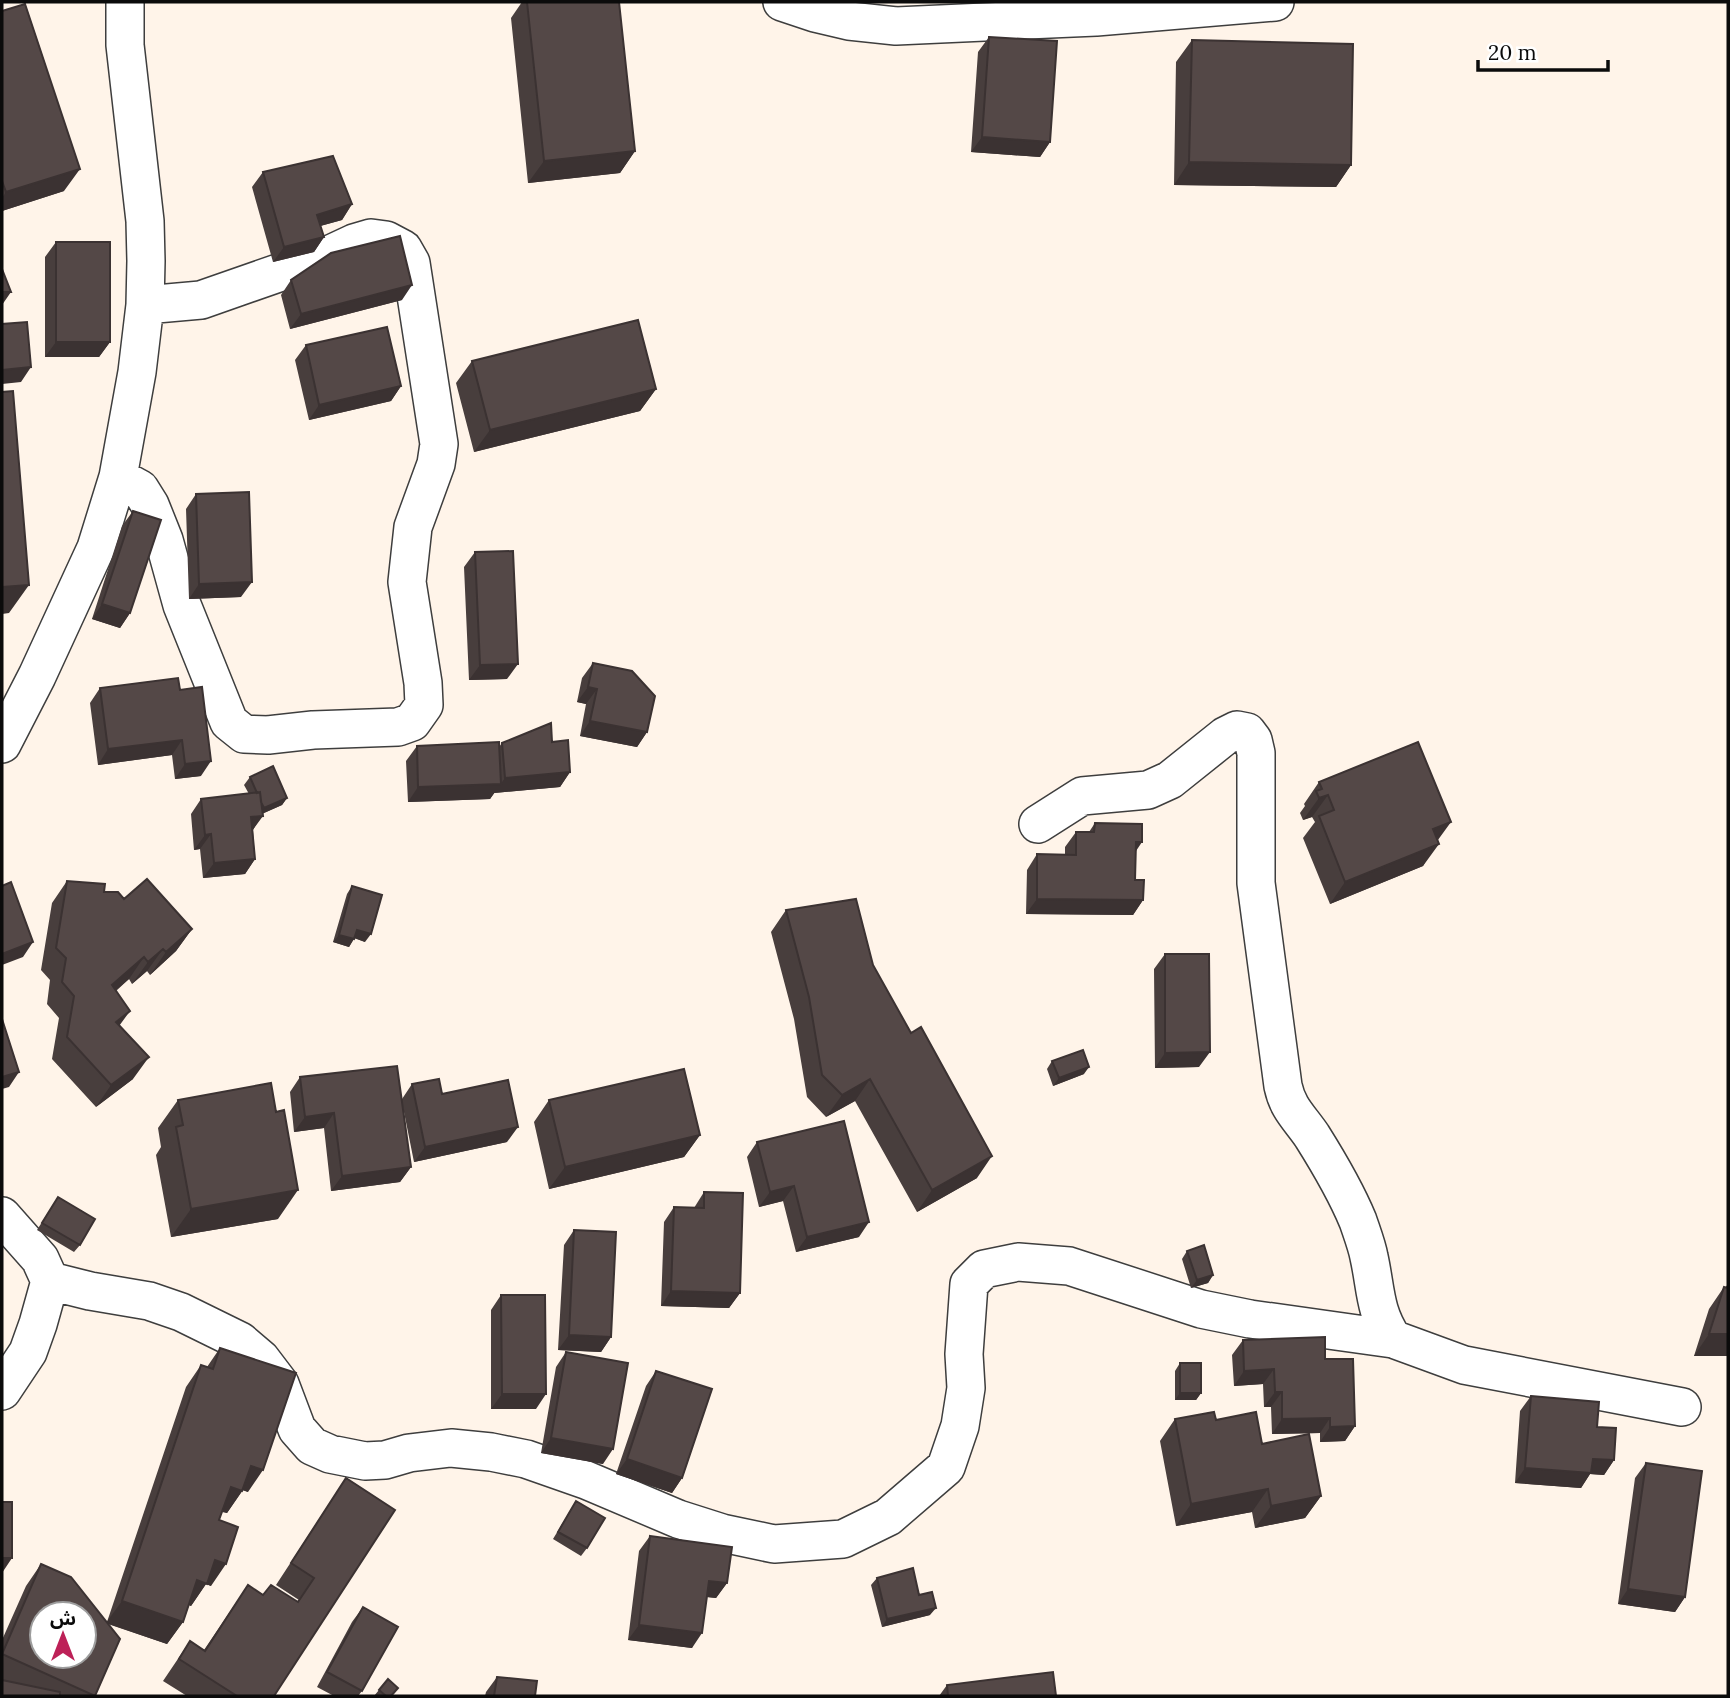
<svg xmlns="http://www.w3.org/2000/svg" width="1730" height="1698" font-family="Lora,'Noto Sans Arabic',serif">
  <rect width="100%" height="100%" fill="#fff4e9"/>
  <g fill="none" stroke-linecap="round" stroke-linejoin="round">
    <g stroke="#3e3e3e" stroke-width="40">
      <path id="street" d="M782 2 815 13 849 21 896 26 1096 17 1275 2
        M118 477 140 489 150 505 164 540 182 605 229 722 244 734 268 735 313 730 398 727 412 722 424 705 423 683 407 582 413 527 436 464 439 444 411 263 403 249 386 240 371 238 354 243 324 257 201 300 145 305
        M2 744 37 676 96 548 118 477 137 372 145 305 146 261 145 221 125 45V2
        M1038 824 1082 796 1148 790 1170 780 1225 736 1237 730 1247 732 1253 740 1256 753V883L1283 1086C1288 1109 1299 1117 1312 1136 1329 1163 1346 1192 1358 1221 1362 1233 1367 1246 1369 1257 1376 1288 1374 1311 1393 1339
        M2 1216 40 1259 50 1281 38 1324 28 1352 2 1391
        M50 1281 90 1291 149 1301 181 1312 240 1341 261 1359 280 1384 297 1429 312 1446 330 1454 365 1461 385 1460 409 1453 451 1448 491 1452 526 1459 586 1480 678 1519 722 1533 774 1544 843 1539 888 1517 946 1467 960 1426 966 1388 964 1354 969 1284 984 1269 1018 1262 1069 1266 1201 1309 1250 1319 1393 1339 1464 1365 1682 1407"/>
    </g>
    <use href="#street" stroke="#fff" stroke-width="37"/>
  </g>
  <path fill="#483e3d" d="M522 2H619L635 151 620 173 528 183 511 18Z
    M2 11 64 191 2 211Z
    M989 37 1050 142 1040 157 971 152 978 52Z
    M1192 40 1351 165 1336 187 1174 185 1176 62Z
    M263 172 352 204 342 220 320 226 324 237 314 252 273 262 252 187Z
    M56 242 110 342 99 357H45V257Z
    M291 280 402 300 290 329 281 295Z
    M306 345 401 386 391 401 309 420 295 360Z
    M472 361 656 389 640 411 474 452 456 383Z
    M196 494 241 597 189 599 186 509Z
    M133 511 130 613 120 628 92 619 122 526Z
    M475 552 507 679 469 680 464 567Z
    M593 663 647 732 637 747 580 736 586 704 577 702 582 678Z
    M100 688 180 690 201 776 175 779 172 755 98 765 90 703Z
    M552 742 570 772 560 787 494 793 490 799 408 802 406 761 417 746 499 747 502 743Z
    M250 777 287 798 282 805 262 814 253 830 255 859 245 874 203 878 200 849 194 850 191 814 201 799 249 794 244 785Z
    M1319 782 1437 841 1423 866 1330 904 1303 838 1315 822 1312 817 1303 820 1300 813 1305 806 1304 804Z
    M1095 823 1135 852V880L1143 900 1133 915 1026 914 1027 870 1037 854 1065 855V847L1076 832H1089Z
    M67 881 124 899 192 929 176 951 150 975 147 971 132 984 129 979 116 991 120 1025 133 1079 96 1107 52 1059 59 1018 47 1004 50 980 41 970 52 903Z
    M352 886 365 942 354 938 349 947 333 942 347 894Z
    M786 910 873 965 911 1033 977 1178 917 1212 855 1101 826 1117 807 1097 794 1019 771 932Z
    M1165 954 1199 1067 1155 1068 1154 969Z
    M1052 1061 1084 1074 1053 1086 1047 1069Z
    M300 1077 402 1099 412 1084 442 1094 507 1142 414 1162 403 1107 411 1167 400 1182 331 1191 324 1128 294 1132 290 1092Z
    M178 1100 278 1219 171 1237 156 1155 161 1147 158 1128Z
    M549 1100 700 1135 684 1157 549 1189 534 1122Z
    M757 1142 859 1237 796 1252 783 1201 759 1207 747 1157Z
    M704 1192 740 1293 729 1308 661 1306 664 1222 674 1207 694 1208Z
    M58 1197 80 1245 74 1252 37 1230Z
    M574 1230 611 1337 601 1352 558 1350 564 1245Z
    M1187 1251 1213 1275 1208 1283 1191 1288 1182 1259Z
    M1728 1284V1356H1694L1709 1309 1724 1287 1725 1288Z
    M501 1295 536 1409H491V1310Z
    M1243 1340 1325 1359 1355 1426 1345 1441 1320 1442V1433L1272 1434 1271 1407H1264L1263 1384 1234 1386 1232 1355Z
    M220 1348 248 1492 243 1490 227 1513 222 1512 219 1520 211 1586 206 1584 191 1606 189 1605 183 1622 167 1644 108 1624 95 1696H2V1640L26 1586 41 1564 107 1622 186 1387 201 1365 207 1367Z
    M566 1352 603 1464 541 1453 556 1367Z
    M1180 1363 1201 1393 1196 1400H1175V1371Z
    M656 1371 682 1478 672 1493 616 1474 646 1386Z
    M1531 1396 1597 1427 1614 1460 1604 1475 1590 1474 1581 1488 1515 1483 1520 1411Z
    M1175 1419 1216 1420 1262 1444 1321 1496 1305 1518 1255 1528 1252 1512 1176 1526 1160 1441Z
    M1646 1463 1685 1597 1675 1612 1618 1604 1635 1478Z
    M346 1478 395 1510 274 1696H187L163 1681 190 1641 204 1650 248 1585 263 1595 297 1602 299 1600 276 1585Z
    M576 1501 587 1548 581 1556 553 1539Z
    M650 1536 727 1583 716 1598 707 1597 692 1648 628 1640 639 1551Z
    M877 1578 919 1595 930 1615 882 1627 871 1585Z
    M363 1607 362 1691 358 1696H334L317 1687 352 1622Z
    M497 1677 535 1696H485L486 1692Z
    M388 1679 392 1696H374Z
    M947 1685 1056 1696H939Z"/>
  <path fill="#3b3232" d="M982 137 1050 142 1040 157 971 152Z
    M635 151 620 173 528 183 544 161Z
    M1189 162 1351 165 1336 187 1174 185Z
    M80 169 64 191 2 211V198L6 192Z
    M352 204 342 220 306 230 317 215Z
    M324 237 314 252 273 262 284 247Z
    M412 285 402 300 290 329 301 314Z
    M2 292H11L2 305Z
    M56 342H110L99 357H45Z
    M31 367 21 382 2 384V370Z
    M401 386 391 401 309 420 319 405Z
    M656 389 640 411 474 452 490 430Z
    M252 582 241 597 189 599 199 584Z
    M29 585 9 613 2 614V587Z
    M102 604 130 613 120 628 92 619Z
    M518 664 507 679 469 680 480 665Z
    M588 687 597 689 586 704 577 702Z
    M590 721 647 732 637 747 580 736Z
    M182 740 172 755 98 765 108 749Z
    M211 761 201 776 175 779 185 764Z
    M570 772 560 787 494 793 505 778Z
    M501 784 490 799 408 802 418 787Z
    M1328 795 1312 817 1303 820 1319 798Z
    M287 798 282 805 259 815 264 808Z
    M263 816 252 831 251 817Z
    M1451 822 1435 844 1433 829Z
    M211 834 200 849 194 850 205 835Z
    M1136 842H1142L1132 857Z
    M1439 844 1423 866 1330 904 1345 882Z
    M255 859 245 874 203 878 214 863Z
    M1037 899 1143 900 1133 915 1026 914Z
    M192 929 176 951 150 975 166 952Z
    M357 930 371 934 365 942 352 937Z
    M339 935 354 939 349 947 333 942Z
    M33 942 23 957 2 965V954Z
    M163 949 147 971 132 984 148 962Z
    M144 957 129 979 96 1007 112 985Z
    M130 1011 114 1033 116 1022Z
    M1210 1052 1199 1067 1155 1068 1165 1053Z
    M149 1057 133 1079 96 1107 111 1085Z
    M1089 1067 1084 1074 1053 1086 1059 1078Z
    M19 1072 9 1087 2 1089V1077Z
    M870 1079 855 1101 826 1117 842 1095Z
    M334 1113 324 1128 294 1132 305 1117Z
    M518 1127 507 1142 414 1162 425 1147Z
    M700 1135 684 1157 549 1189 565 1167Z
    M992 1156 977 1178 917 1212 932 1190Z
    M411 1167 400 1182 331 1191 342 1176Z
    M794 1186 783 1201 759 1207 770 1192Z
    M298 1190 278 1219 171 1237 191 1209Z
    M869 1222 859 1237 796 1252 807 1237Z
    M1213 1275 1208 1283 1191 1288 1197 1280Z
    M671 1291 740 1293 729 1308 661 1306Z
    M1709 1334H1728V1356H1694Z
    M569 1335 611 1337 601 1352 558 1350Z
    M1274 1369 1263 1384 1234 1386 1244 1371Z
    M1275 1392H1282L1271 1407H1264Z
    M1180 1393H1201L1196 1400H1175Z
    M502 1394H546L536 1409H491Z
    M1330 1418 1320 1433 1272 1434 1282 1419Z
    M1355 1426 1345 1441 1320 1442 1330 1427Z
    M551 1438 613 1449 603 1464 541 1453Z
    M627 1459 682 1478 672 1493 616 1474Z
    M1593 1459 1614 1460 1604 1475 1590 1474 1581 1488 1515 1483 1525 1468Z
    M251 1466 263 1470 248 1492 236 1488Z
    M231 1487 242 1491 227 1513 215 1509Z
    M1268 1489 1252 1512 1176 1526 1191 1504Z
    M1321 1496 1305 1518 1255 1528 1271 1506Z
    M2 1558H12L2 1573Z
    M215 1560 226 1564 211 1586 206 1584 191 1606 182 1602 197 1580Z
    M709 1581 727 1583 716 1598 698 1596Z
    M1628 1589 1685 1597 1675 1612 1618 1604Z
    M122 1601 183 1622 167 1644 106 1623Z
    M936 1608 930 1615 882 1627 887 1619Z
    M639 1625 702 1633 692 1648 628 1640Z"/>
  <path fill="#544847" stroke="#3b3232" stroke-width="2" fill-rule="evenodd" d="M527 2H619L635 151 544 161Z
    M25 4 80 169 6 192 2 181V11Z
    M989 37 1057 41 1050 142 982 137Z
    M1192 40 1353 44 1351 165 1189 162Z
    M333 156 352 204 317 215 324 237 284 247 263 172Z
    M400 236 412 285 301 314 291 280 331 253Z
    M56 242H110V342H56Z
    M2 269 11 292H2Z
    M638 320 656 389 490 430 472 361Z
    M27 322 31 367 2 370V324Z
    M387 327 401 386 319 405 306 345Z
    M13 391 29 585 2 587V392Z
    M249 492 252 582 199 584 196 494Z
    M133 511 161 520 130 613 102 604Z
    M513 551 518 664 480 665 475 552Z
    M593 663 632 671 655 696 647 732 590 721 597 689 588 687Z
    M178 678 180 690 202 687 211 761 185 764 182 740 108 749 100 688Z
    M551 723 552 742 568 740 570 772 505 778 502 743Z
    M499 742 501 784 418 787 417 746Z
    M1418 742 1451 822 1433 829 1439 844 1345 882 1319 816 1334 810 1328 795 1319 798 1316 791 1322 789 1319 782Z
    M273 766 287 798 264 808 261 802 260 792 257 793 250 777Z
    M260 792 263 816 251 817 255 859 214 863 211 834 205 835 201 799Z
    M1095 823 1142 824V842H1136L1135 880H1144L1143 900 1037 899V854L1076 855V832H1094Z
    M147 879 192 929 166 952 163 949 148 962 144 957 112 985 130 1011 116 1022 149 1057 111 1085 67 1037 74 996 62 982 66 958 56 948 67 881 105 884 104 892H118L124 899Z
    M11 882 33 942 2 954V886Z
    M352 886 382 895 371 934 357 930 354 939 339 935Z
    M856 899 873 965 911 1033 921 1027 992 1156 932 1190 870 1079 842 1095 822 1075 809 997 786 910Z
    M1165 954H1209L1210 1052 1165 1053Z
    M2 1019 19 1072 2 1077Z
    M1083 1050 1089 1067 1059 1078 1052 1061Z
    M397 1066 411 1167 342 1176 334 1113 305 1117 300 1077Z
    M684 1069 700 1135 565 1167 549 1100Z
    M439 1079 442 1094 508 1080 518 1127 425 1147 412 1084Z
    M271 1083 276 1112 284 1110 298 1190 191 1209 176 1127 183 1125 178 1100Z
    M844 1121 869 1222 807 1237 794 1186 770 1192 757 1142Z
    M704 1192 743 1193 740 1293 671 1291 674 1207 704 1208Z
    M58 1197 95 1219 80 1245 42 1223Z
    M574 1230 616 1232 611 1337 569 1335Z
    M1204 1245 1213 1275 1197 1280 1187 1251Z
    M1724 1287 1728 1288V1334H1709Z
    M501 1295H545L546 1394H502Z
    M1325 1337V1359H1353L1355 1426 1330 1427V1418L1282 1419V1392H1275L1274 1369 1244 1371 1243 1340Z
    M220 1348 296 1373 263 1470 251 1466 242 1491 231 1487 219 1520 238 1527 226 1564 215 1560 207 1584 197 1580 183 1622 122 1601 201 1365 213 1369Z
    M566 1352 628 1363 613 1449 551 1438Z
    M1180 1363H1201V1393H1180Z
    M656 1371 712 1389 682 1478 627 1459Z
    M1531 1396 1599 1402 1597 1427 1616 1428 1614 1460 1593 1459 1591 1473 1525 1468Z
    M1214 1412 1216 1420 1256 1412 1262 1444 1309 1434 1321 1496 1271 1506 1268 1489 1191 1504 1175 1419Z
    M1646 1463 1702 1471 1685 1597 1628 1589Z
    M346 1478 395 1510 274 1696H237L179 1659 190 1641 205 1651 248 1585 263 1595 271 1585 298 1602 314 1578 291 1563Z
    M576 1501 605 1518 587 1548 558 1532Z
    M2 1502H12V1558H2Z
    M650 1536 732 1547 727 1583 709 1581 702 1633 639 1625Z
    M41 1564 71 1577 120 1639 95 1696 2 1654ZM42 1614H84V1656H42Z
    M913 1568 919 1595 932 1592 936 1608 887 1619 877 1578Z
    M363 1607 398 1627 362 1691 327 1672Z
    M1053 1672 1056 1696H948L947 1685Z
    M497 1677 537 1681 535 1696H494Z
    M388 1679 398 1688 391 1696H386L379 1690Z
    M2 1680 60 1692V1696H2Z"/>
  <rect width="1730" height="1698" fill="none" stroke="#0b0b0b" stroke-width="7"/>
  <g transform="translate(63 1635)"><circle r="33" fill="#ffffff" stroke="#9d9d9d" stroke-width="2"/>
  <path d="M0-5L12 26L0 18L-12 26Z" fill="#bd2157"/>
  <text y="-10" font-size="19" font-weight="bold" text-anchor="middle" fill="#0b0b0b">ش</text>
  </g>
  <path d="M1478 60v10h130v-10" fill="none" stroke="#0b0b0b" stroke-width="3.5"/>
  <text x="1488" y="60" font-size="21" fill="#0b0b0b" stroke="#ffffff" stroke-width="5" paint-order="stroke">20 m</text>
</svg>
